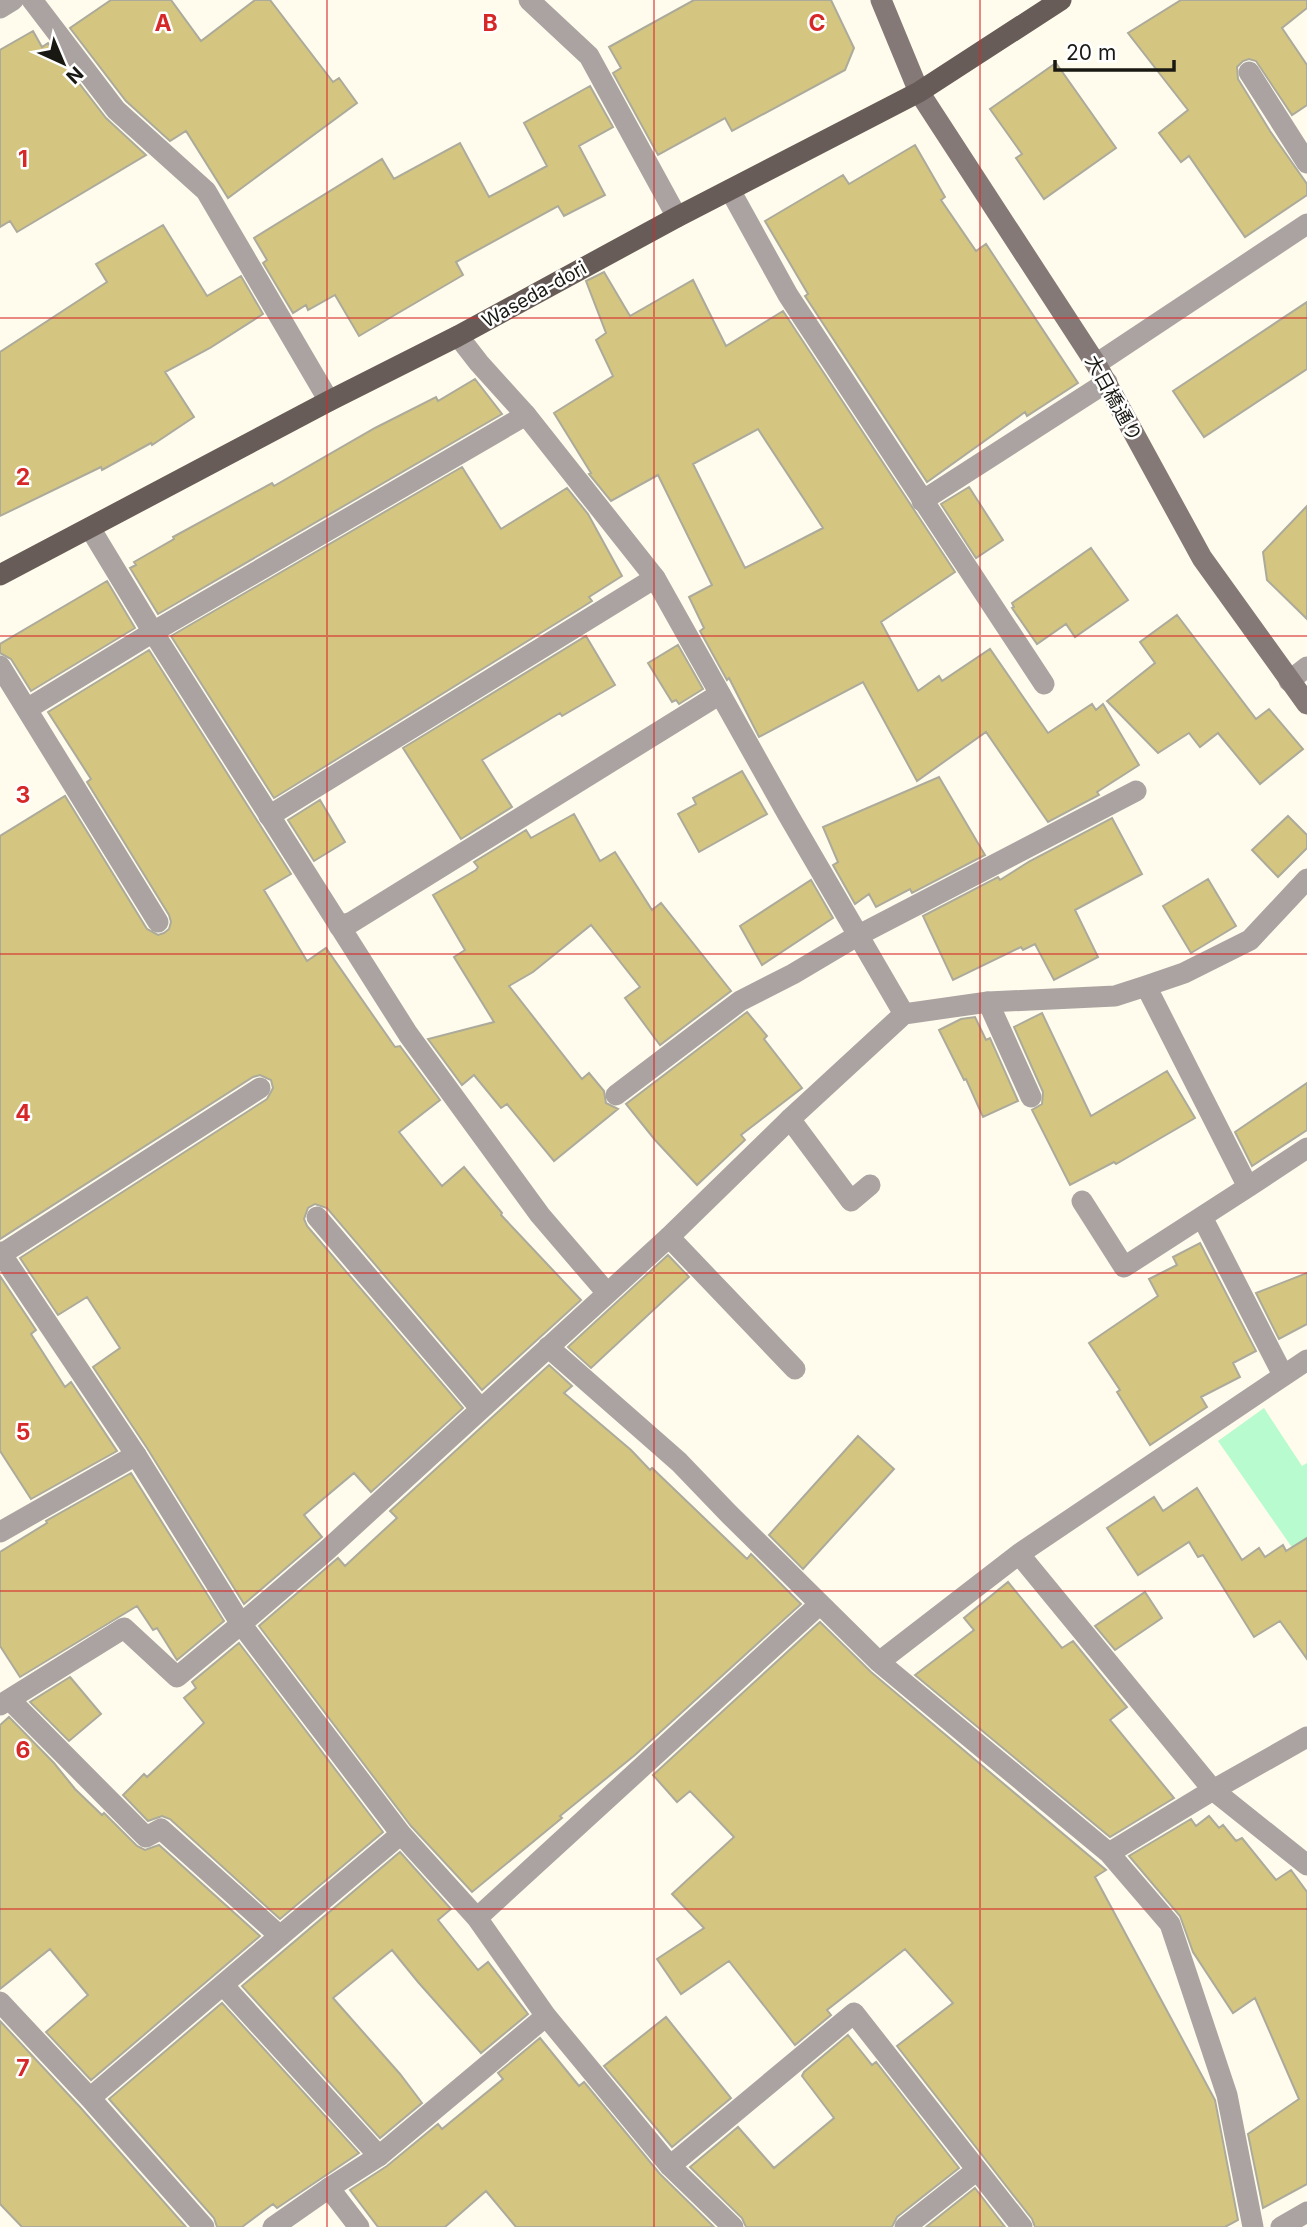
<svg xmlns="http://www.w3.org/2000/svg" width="1307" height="2227" font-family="Inter,'Noto Sans JP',sans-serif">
  <rect width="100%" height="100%" fill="#fffced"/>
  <path fill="#b8fbce" d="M1264 1408 1302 1466 1307 1463V1569L1218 1441Z"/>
  <path fill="#d4c680" stroke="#acaa9b" stroke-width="2" fill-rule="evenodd" d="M111 0H171L201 41 255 0H270L333 82 339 78 357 103 228 198 186 131 170 141 126 101 70 28Z
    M694 0H831L854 48 845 70 732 131 725 118 658 155 613 73 621 68 609 47Z
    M1181 0H1307V8L1282 28 1307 65V105L1292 115 1256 61 1249 59 1243 61 1237 67 1238 79 1270 131 1307 184V195L1245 237 1189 156 1181 162 1159 133 1188 110 1128 33Z
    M33 31 42 47 48 43 106 118 146 155 17 232 10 221 0 227V50Z
    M1056 63 1116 148 1044 199 1016 158 1022 154 990 109Z
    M590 86 613 127 579 146 605 195 564 216 558 206 456 262 463 275 359 336 335 295 308 310 306 305 293 313 263 263 267 260 254 238 382 159 394 179 460 143 489 197 547 166 524 123Z
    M915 145 945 197 941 200 976 251 986 244 1078 383 1027 416 1025 412 927 482 805 296 808 294 765 221 843 175 849 184Z
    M163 225 207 296 241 276 263 314 210 348 165 372 194 417 152 445 151 443 102 470 101 467 0 516V352L107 282 96 264Z
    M604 272 630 316 693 280 726 346 783 311 955 572 881 622 918 691 939 676 942 681 990 649 1048 733 1092 704 1096 710 1103 704 1139 765 1097 792 1099 795 1048 822 986 732 917 781 863 682 759 737 729 678 727 680 700 631 704 628 689 597 712 585 658 475 611 501 589 474 591 473 554 413 613 376 596 340 606 333 586 281ZM758 429 823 528 745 568 693 464Z
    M1307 302V369L1204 437 1173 391Z
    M475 379 502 414 158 614 130 568 136 565 134 562 174 539 173 537 272 483 274 486 375 428 436 397 438 401Z
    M462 467 501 529 567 488 588 514 622 576 589 597 592 601 581 608 274 798 171 636Z
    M969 487 1003 540 976 558 941 504Z
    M1307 506V619L1267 580 1263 552Z
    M1091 548 1128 600 1075 637 1066 624 1037 644 1012 608 1014 607 1012 603Z
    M107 581 135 628 31 691 11 659 0 653V644Z
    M1177 615 1256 719 1269 709 1303 749 1260 784 1218 733 1200 747 1189 733 1158 753 1107 701 1155 663 1140 642Z
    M586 636 615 685 562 716 560 713 482 760 512 807 461 839 403 748Z
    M678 645 703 689 679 704 676 700 672 702 648 663Z
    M149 650 291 874 264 890 307 961 326 948 395 1047 400 1046 440 1100 399 1132 442 1186 464 1167 502 1213 501 1215 581 1300 482 1390 327 1208 315 1204 308 1208 304 1219 307 1226 463 1408 371 1492 354 1473 304 1515 322 1537 244 1604 147 1448 93 1367 120 1348 87 1297 58 1315 20 1258 267 1099 273 1088 271 1080 260 1075 253 1077 0 1239V836L65 796 147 929 158 935 164 933 169 929 171 922 169 915 87 782 91 779 48 712Z
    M742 771 767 814 699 852 678 814 696 804 693 798Z
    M939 777 985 855 912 893 910 889 876 907 869 894 855 904 833 865 838 862 823 827Z
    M320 800 345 842 314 861 288 820Z
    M574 814 600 861 615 852 652 910 661 903 731 991 660 1045 625 998 640 987 591 925 533 972 509 986 582 1079 589 1073 604 1091 606 1103 618 1109 554 1161 507 1104 501 1108 474 1075 462 1085 428 1039 494 1022 454 957 465 950 433 895 476 870 478 867 474 862 526 830 531 838Z
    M1288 816 1307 835V848L1278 877 1252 850Z
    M1112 818 1142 874 1075 910 1098 957 1054 980 1035 944 1023 950 1021 947 953 980 923 916 998 877 1000 880 1030 861Z
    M1208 879 1236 926 1191 953 1163 906Z
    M811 880 833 918 762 965 740 926Z
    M747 1012 767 1036 764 1039 802 1088 741 1135 745 1140 697 1185 655 1140 626 1104Z
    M1042 1013 1091 1116 1167 1071 1195 1118 1116 1164 1114 1162 1070 1185 1032 1110 1042 1104 1043 1092 1014 1027Z
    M975 1017 986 1040 990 1038 1018 1101 983 1117 966 1079 964 1080 939 1030 961 1019Z
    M1307 1083V1130L1252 1166 1235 1132Z
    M1200 1243 1256 1351 1233 1363 1240 1377 1201 1397 1207 1407 1150 1445 1117 1392 1120 1390 1089 1343 1158 1296 1149 1279 1177 1265 1173 1257Z
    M668 1255 689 1277 591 1368 568 1347Z
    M1307 1273V1324L1279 1339 1256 1293Z
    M0 1276 36 1330 31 1334 65 1387 71 1382 117 1451 31 1499 0 1451Z
    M549 1365 572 1386 564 1393 631 1450 650 1470 652 1468 747 1559 751 1554 801 1604 635 1755 560 1816 562 1818 472 1892 411 1826 259 1626 338 1558 345 1566 397 1518 390 1511Z
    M858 1436 894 1469 803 1569 769 1535Z
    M131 1473 224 1621 177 1660 157 1628 153 1630 137 1606 20 1677 0 1646V1552L47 1523 46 1521Z
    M1197 1488 1242 1560 1259 1548 1265 1557 1283 1545 1286 1551 1307 1538V1659L1280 1621 1254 1637 1203 1555 1198 1557 1189 1542 1138 1575 1107 1528 1154 1497 1163 1511Z
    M1008 1582 1062 1648 1073 1641 1127 1707 1110 1720 1174 1798 1110 1837 915 1675 974 1630 964 1618Z
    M1145 1592 1162 1618 1115 1650 1095 1626Z
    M820 1622 871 1672 1106 1870 1095 1877 1215 2100 1238 2220 1225 2227H1035L1032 2219 897 2046 953 2003 905 1949 827 2010 831 2015 795 2045 729 1961 681 1994 657 1959 704 1928 672 1894 734 1837 690 1791 677 1802 653 1775Z
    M239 1643 383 1832 280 1919 170 1819 162 1816 148 1821 123 1795 144 1774 147 1777 204 1723 184 1698 196 1688 192 1682Z
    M70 1677 101 1714 69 1741 30 1702Z
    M9 1717 54 1763 75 1789 102 1815 104 1813 137 1846 145 1850 159 1845 260 1936 91 2080 46 2032 88 1995 50 1949 0 1989V1725Z
    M1209 1816 1219 1828 1223 1825 1236 1841 1242 1838 1276 1880 1291 1870 1307 1892V2184L1263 2208 1248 2134 1299 2099 1255 1998 1233 2013 1193 1952 1180 1916 1129 1856 1191 1819 1196 1826Z
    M400 1852 451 1909 438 1920 478 1970 488 1962 528 2014 481 2053 418 1982 392 1950 333 1998 400 2074 422 2103 380 2138 242 1986Z
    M222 2003 359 2153 277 2208 273 2204 242 2227H217L214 2218 109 2099Z
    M666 2017 731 2098 672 2147 604 2066Z
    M0 2021 80 2107 186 2227H22L0 2204Z
    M848 2035 872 2065 876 2062 959 2168 897 2217 892 2227H746L742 2218 690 2167 738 2127 774 2168 834 2118 802 2076 804 2072Z
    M540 2038 579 2086 584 2082 660 2174 714 2227H516L486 2191 445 2227H378L350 2190 387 2166 438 2124 442 2129 503 2079 498 2073Z
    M975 2188 1005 2227H926Z"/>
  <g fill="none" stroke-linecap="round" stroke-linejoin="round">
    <path stroke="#aba3a1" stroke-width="21" d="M32 0 116 110 206 191 329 401
      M0 8 13 0
      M922 501 1107 382
      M1289 681 1307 667
      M27 709 153 632 526 415
      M269 816 655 578
      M339 926 352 922 720 694
      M988 1002 1031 1097
      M616 1095 740 1001 793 974 857 936 1136 791
      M790 1119 851 1201 870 1185
      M317 1217 480 1408
      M669 1237 795 1369
      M2 1254 260 1088
      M0 1532 136 1455
      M10 1700 146 1837 161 1829 280 1936 90 2098
      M0 1705 124 1628 177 1677 241 1624
      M223 1985 379 2156
      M0 2002 90 2098 204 2227
      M670 2166 854 2013 1022 2227
      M329 2188 359 2227
      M905 2227 977 2170"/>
    <path stroke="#aba3a1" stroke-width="21" d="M529 0 589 56 677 217
      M1249 72 1307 163
      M730 190 788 295 1044 684
      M458 336 479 363 526 415 655 578 787 813 904 1014
      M1096 364 1307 224
      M90 528 153 632 408 1034 540 1215 607 1293
      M0 666 158 922
      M1248 1187 1307 1148
      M1082 1201 1124 1267 1248 1187 1146 986
      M1202 1217 1283 1375
      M0 1252 136 1455 241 1624 401 1834 477 1918 546 2016 670 2166 733 2227
      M548 1347 679 1462 729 1514 879 1662 1109 1853 1170 1924 1227 2095 1253 2227
      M1019 1554 1213 1790 1307 1865
      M241 1624 326 1551 669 1237 790 1119 904 1014 988 1002 1115 996 1146 986 1184 973 1250 940 1307 879
      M879 1662 1019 1554 1307 1360
      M1109 1853 1213 1790 1307 1737
      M477 1918 820 1604
      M280 1936 401 1834
      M273 2227 329 2188 379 2156 546 2016
      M1281 2227 1307 2212"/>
    <path stroke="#847976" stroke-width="21" d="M881 0 919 92 1096 364 1202 558 1307 704"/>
    <path stroke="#685c58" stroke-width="21" d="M0 575 329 401 458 336 677 217 919 92 1061 0"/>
  </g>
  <path fill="none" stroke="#d62828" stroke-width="2" stroke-opacity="0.55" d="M327 0V2227M654 0V2227M980 0V2227M0 318H1307M0 636H1307M0 954H1307M0 1273H1307M0 1591H1307M0 1909H1307"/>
  <g text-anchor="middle" stroke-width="5" stroke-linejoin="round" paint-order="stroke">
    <g font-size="19" fill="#191812" stroke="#fff">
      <text transform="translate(534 294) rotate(-29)" y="7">Waseda-dori</text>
      <text transform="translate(1114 398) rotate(61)" y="7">大日橋通り</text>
    </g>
  </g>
  <g font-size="23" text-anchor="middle" font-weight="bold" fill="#d62828" stroke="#fff" stroke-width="5" stroke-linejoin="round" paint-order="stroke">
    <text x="163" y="31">A</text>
    <text x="490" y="31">B</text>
    <text x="817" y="31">C</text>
    <text x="23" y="167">1</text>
    <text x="23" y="485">2</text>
    <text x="23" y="803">3</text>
    <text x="23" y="1121">4</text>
    <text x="23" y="1440">5</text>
    <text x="23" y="1758">6</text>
    <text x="23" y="2076">7</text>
  </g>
  <g transform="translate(63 63) rotate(136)" stroke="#ffffff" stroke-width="5" paint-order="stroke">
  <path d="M0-5L12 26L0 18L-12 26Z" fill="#191812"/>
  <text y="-10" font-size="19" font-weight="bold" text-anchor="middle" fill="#191812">N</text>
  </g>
  <path d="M1055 60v10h119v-10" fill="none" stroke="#191812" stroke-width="3.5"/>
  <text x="1066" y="60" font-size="21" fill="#191812" stroke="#ffffff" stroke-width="5" paint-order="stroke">20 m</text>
</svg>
